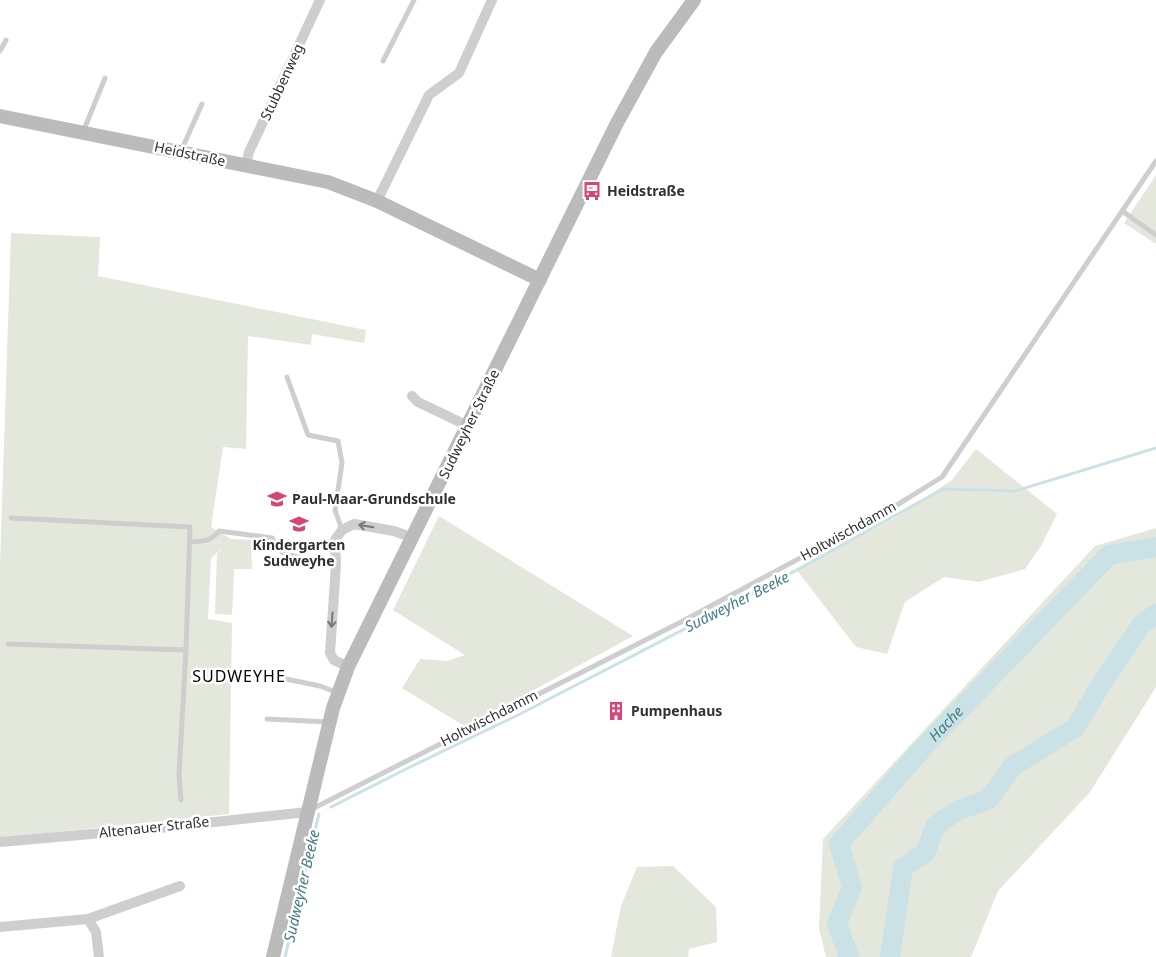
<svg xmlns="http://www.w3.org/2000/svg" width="1156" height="957" font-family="'Noto Sans',sans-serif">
  <rect width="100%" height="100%" fill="#fff"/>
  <path fill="#e4e7db" d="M1156 175V244L1124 223Z
    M11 233 100 237 98 276 366 330 364 343 312 334 311 345 248 336 246 449 223 447 211 527 231 539 251 540 252 569H234L232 615 215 614 217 554 222 548 211 558 208 619 232 623 229 814 0 838V566Z
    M976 449 1057 514 1041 546 1025 569 979 582 944 577 905 602 887 654 856 647 796 569 895 518 952 480Z
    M439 516 633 636 466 727 402 688 420 659 447 661 465 655 393 610Z
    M1156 528V687L1090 792 998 891 971 957H826L819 929 823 839 1095 546Z
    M673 866 716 907 717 942 689 949 688 957H611L621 906 637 867Z"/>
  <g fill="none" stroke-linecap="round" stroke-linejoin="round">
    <path stroke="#cae2e6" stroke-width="3" d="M331 807 414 765 520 714 766 587 943 489 1015 491 1156 448
      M285 957 319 814"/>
    <g stroke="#cae2e6" stroke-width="20">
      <path id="s1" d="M849 957 837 924 852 888 839 844 922 749 1109 555 1156 547"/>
      <path d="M890 957 903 868 926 852 935 826 958 810 988 800 1013 766 1075 728 1102 683 1142 624 1156 614"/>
    </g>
    <path stroke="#cecece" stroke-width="5" d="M0 51 6 40
      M383 61 414 0
      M83 132 105 78
      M181 151 202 104
      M1122 211 1156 235
      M287 377 308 435 338 441 342 463 335 510 342 530
      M11 518 190 527 186 650 179 775 181 800
      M190 542C204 541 210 542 219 531L272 538 284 554 336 565
      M8 644 186 650
      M281 678 320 686 338 693
      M267 719 329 722
      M312 809 681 622 884 513 942 477 1156 161"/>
    <path stroke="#cecece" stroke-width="10" d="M246 165 249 152 320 0
      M377 201 429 95 459 73 492 0
      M412 396 418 402 468 426
      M348 667 334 660 330 653 336 565 335 540 342 530 354 524 394 531 413 538
      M0 842 160 828 307 812
      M88 919 180 886
      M0 927 88 919 96 932 99 957"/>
    <path stroke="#bbb" stroke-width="14" d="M0 116 328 182 377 201 540 280
      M273 957 333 708 348 667 617 123 656 52 694 0"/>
  </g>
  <defs><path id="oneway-shaft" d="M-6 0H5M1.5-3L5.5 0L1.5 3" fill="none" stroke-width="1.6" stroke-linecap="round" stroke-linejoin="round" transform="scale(1.25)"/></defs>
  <g stroke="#787878">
    <use href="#oneway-shaft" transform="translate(366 526) rotate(-171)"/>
    <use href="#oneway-shaft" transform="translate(332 620) rotate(94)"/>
  </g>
  <defs>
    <g id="bus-bare" transform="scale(1.5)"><path d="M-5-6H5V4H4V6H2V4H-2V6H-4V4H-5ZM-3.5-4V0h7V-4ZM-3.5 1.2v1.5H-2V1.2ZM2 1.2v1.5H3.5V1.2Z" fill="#d54575" stroke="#fff" stroke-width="2.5" paint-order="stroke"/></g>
    <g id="school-bare" transform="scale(1.5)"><path d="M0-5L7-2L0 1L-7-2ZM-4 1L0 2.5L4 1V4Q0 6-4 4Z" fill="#d54575" stroke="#fff" stroke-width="2.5" paint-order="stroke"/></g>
    <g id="building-bare" transform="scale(1.5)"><path d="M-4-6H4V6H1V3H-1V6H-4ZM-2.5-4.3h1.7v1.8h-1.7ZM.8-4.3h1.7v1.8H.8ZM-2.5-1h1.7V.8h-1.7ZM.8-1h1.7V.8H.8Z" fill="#d54575" stroke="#fff" stroke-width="2.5" paint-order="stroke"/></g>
  </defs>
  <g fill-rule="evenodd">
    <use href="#bus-bare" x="592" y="191"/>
    <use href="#school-bare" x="277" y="499"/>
    <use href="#school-bare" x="299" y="524"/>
    <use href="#building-bare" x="616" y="711"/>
  </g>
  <g text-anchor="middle" stroke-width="5" stroke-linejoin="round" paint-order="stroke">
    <g font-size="14" fill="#313131" stroke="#fff">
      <text transform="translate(282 82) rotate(-65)" y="5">Stubbenweg</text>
      <text transform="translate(190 154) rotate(12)" y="5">Heidstraße</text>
      <text transform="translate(469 424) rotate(-64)" y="5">Sudweyher Straße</text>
      <text transform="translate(848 531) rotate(-29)" y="5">Holtwischdamm</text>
      <text transform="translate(489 718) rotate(-27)" y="5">Holtwischdamm</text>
      <text transform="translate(154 827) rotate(-6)" y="5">Altenauer Straße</text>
    </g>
    <g font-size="14" font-weight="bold" fill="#313131" stroke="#fff" text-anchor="start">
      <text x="607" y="196">Heidstraße</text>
      <text x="292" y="504">Paul-Maar-Grundschule</text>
      <text x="299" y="550" text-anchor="middle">Kindergarten<tspan x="299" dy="16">Sudweyhe</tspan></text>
      <text x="631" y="716">Pumpenhaus</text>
    </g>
    <g font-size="15" font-style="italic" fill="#437d86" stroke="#fff">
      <text transform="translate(737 602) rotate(-27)" y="5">Sudweyher Beeke</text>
      <text dy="5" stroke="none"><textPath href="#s1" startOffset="281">Hache</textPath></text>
      <text transform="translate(302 886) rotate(-77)" y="5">Sudweyher Beeke</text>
    </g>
    <g font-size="16" letter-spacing="1" fill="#000" stroke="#fff">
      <text x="239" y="682">SUDWEYHE</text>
    </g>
  </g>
</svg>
